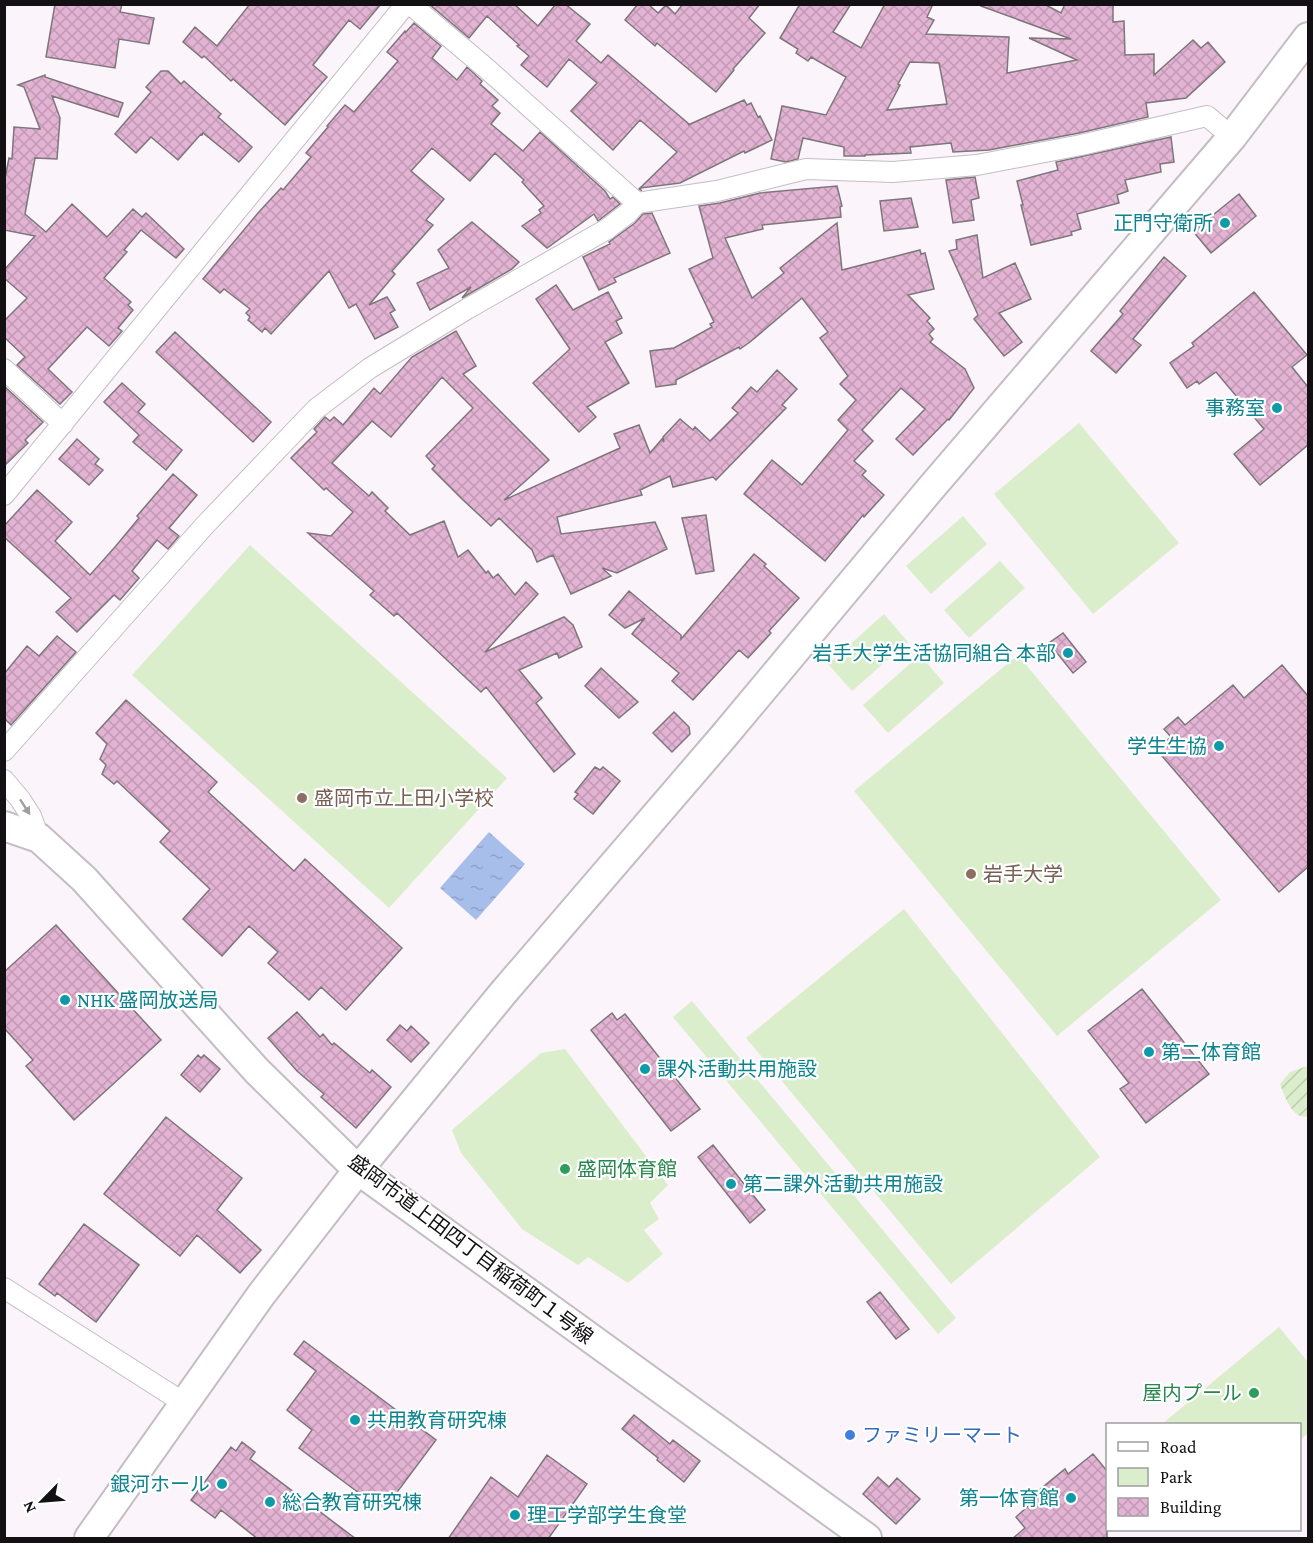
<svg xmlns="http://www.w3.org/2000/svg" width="1313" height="1543" font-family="'Crimson Pro','Noto Sans JP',serif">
  <defs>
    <pattern id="garden-furrows" width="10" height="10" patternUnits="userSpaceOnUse" patternTransform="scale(1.5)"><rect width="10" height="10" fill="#dbeecc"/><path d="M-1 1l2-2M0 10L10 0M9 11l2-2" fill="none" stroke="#bbcbae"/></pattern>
    <pattern id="water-ripples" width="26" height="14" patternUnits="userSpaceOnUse" patternTransform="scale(1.5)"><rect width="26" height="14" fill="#a7beeb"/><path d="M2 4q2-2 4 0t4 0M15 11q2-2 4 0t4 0" fill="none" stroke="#8fa2c8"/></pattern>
    <pattern id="building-cross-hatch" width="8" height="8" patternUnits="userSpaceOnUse" patternTransform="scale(1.5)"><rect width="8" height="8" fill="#e3b3d3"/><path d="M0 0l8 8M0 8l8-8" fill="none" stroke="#c299b4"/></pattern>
  </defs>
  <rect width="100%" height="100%" fill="#fbf4fb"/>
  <path fill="#dbeecc" d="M1079 423 1179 543 1093 614 994 494Z
    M963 516 987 544 931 594 906 566Z
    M250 545 507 778 389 908 132 675Z
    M1000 561 1025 588 969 638 944 610Z
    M884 614 908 642 852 691 828 664Z
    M920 655 944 683 888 733 863 705Z
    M1018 655 1221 900 1057 1036 854 791Z
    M904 909 1100 1157 951 1284 746 1038Z
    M692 1001 956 1318 938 1334 673 1017Z
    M565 1049 668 1185 650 1203 659 1219 644 1230 663 1254 628 1283 588 1257 578 1265 522 1229 461 1153 452 1130 541 1053Z
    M1279 1327 1308 1362V1433L1300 1440V1424H1162Z"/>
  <path fill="url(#garden-furrows)" d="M1307 1066 1308 1067V1117C1307 1117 1299 1116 1298 1115 1289 1109 1284 1095 1280 1084L1290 1072Z"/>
  <path fill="url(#water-ripples)" d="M489 832 525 864 476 920 440 888Z"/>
  <path fill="url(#building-cross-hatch)" stroke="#7d767b" stroke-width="1.5" fill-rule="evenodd" d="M55 4H122L120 12 154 18 149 44 119 39 115 68 46 57Z
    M250 4H381L360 29 349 20 313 65 327 77 285 125 233 79 231 81 204 56 202 58 183 42 195 27 217 46Z
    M429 4H514L538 26 556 4H565L590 24 576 41 601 63 608 55 689 124 688 125 744 100 747 105 751 103 758 117 760 116 772 140 745 153 744 151 680 183 640 188 641 190 639 189 677 152 640 120 613 150 571 111 597 83 569 59 547 87 521 65 529 56 517 46 519 45 487 16 469 38Z
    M638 4H648L658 13 666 5 675 14 683 4H760L749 18 765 33 733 69 734 70 716 92 657 43 655 46 625 20Z
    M800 4H851L833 32 861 48 885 4H933L927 17 934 20 926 34 1009 37 1007 73 1077 60 1029 38 1071 39 981 6 982 4H1044L1061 13 1065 4H1113V22L1124 21 1125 55 1154 54V75L1193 40 1201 48 1208 42 1225 62 1186 98 1146 103 1148 117 1079 133 989 150 953 152 951 143 910 147 911 153 865 155V156H844V147L803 138 798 159 786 162 771 159 782 106 826 115 846 77 811 57 808 61 796 53 798 49 780 38ZM910 62 939 63 947 104 887 110 900 85 898 84Z
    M414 23 441 46 432 58 457 80 467 67 482 81 480 84 498 100 492 106 500 113 491 124 523 151 540 132 605 191 610 199 613 197 620 204 598 221 594 214 547 248 522 226 541 213 539 210 544 206 522 182 524 180 495 153 470 181 432 148 411 171 444 199 426 220 433 225 392 271 395 274 369 305 387 297 395 310 390 313 398 327 375 339 356 304 349 308 329 271 271 334 265 328 262 332 248 320 250 317 246 313 250 309 224 289 220 293 203 279 258 213 281 188 283 190 311 157 306 153 328 127 327 126 345 105 354 112 398 61 387 52 405 31 406 32Z
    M161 71H168L181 84 184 81 221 114 218 117 252 147 239 162 203 133 202 135 201 134 178 160 151 137 136 153 115 134 151 92 146 87Z
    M45 75V77L123 103 118 117 52 96 60 118 57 159 35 158 25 214 46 232 72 204 107 237 133 209 142 217 146 213 184 249 176 258 141 230 124 250 127 252 104 278 131 302 128 305 133 310 118 328 122 331 109 346 87 327 48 369 72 392 60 404 17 365 25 357 4 337V321L27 298 4 278V270L35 236 4 230V183L9 158 12 159 14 127 40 129 24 87 18 85Z
    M1171 137 1174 162 1160 164 1161 172 1125 180 1128 191 1117 195 1119 203 1077 214 1081 229 1071 232 1072 235 1031 245 1021 205H1023L1017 181 1058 170 1056 162Z
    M975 177 979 198 971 200 974 220 953 223 946 180Z
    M837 186 842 206 840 207 841 217 762 225 763 229 725 238 752 298 784 273 780 268 837 223 842 270 920 250 921 254 925 253 934 289 908 295 930 318 927 321 934 329 929 334 933 339 930 342 965 369 974 388 949 420 948 419 913 455 896 439 925 409 901 388 862 430 873 441 854 461 866 471 862 475 884 495 864 517 863 515 825 561 744 494 772 460 802 485 848 430 838 420 856 400 840 384 848 376 820 338 828 332 802 298 750 342 740 349 739 347 676 380V384L656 387 650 351 674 348 712 327 710 324 714 322 689 269 713 258 699 206 720 203 760 193Z
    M1239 194 1256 216 1211 253 1193 231Z
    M911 198 918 227 884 231 880 201Z
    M652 213 670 253 614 278 616 282 599 290 583 257 610 244 609 242 635 223 643 214Z
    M472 222 519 262 512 269 462 298 471 287 430 310 417 283 449 268 438 250Z
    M977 235 983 278 1015 263 1031 299 999 313 1022 342 1004 356 974 319 978 315 949 251 957 249 956 240Z
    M1164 257 1186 276 1133 339 1141 345 1116 373 1091 351 1123 314 1120 311Z
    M556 285 573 310 608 292 622 318 616 321 622 333 605 342 629 383 587 407 596 417 579 432 533 383 570 349 536 299Z
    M1254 292 1307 355 1292 367 1308 387V445L1260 485 1234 454 1264 429 1216 372 1199 384 1197 381 1187 388 1170 363 1194 346 1192 343Z
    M456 331 476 366 463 374 549 460 504 500 620 448 614 434 639 425 650 453 662 439 664 442 663 437 680 419 693 430 695 427 710 441 738 413 732 408 751 387 757 392 777 370 797 389 782 405 786 408 716 480 713 477 673 487 670 476 640 490 642 495 557 517 561 534 655 522 667 549 617 573 602 568 611 576 571 594 553 555 537 562 532 550 499 518 491 526 462 499 432 469 435 466 426 456 473 408 442 377 391 437 372 421 332 463 369 496 372 492 388 508 385 511 410 535 444 521 458 557 468 550 486 573 488 571 493 578 498 574 515 595 526 582 538 594 485 652 564 617 573 625 582 647 559 658 557 653 519 670 542 698 536 703 575 754 554 772 486 687 481 692 397 613 394 616 370 595 374 591 308 533 331 536 353 512 326 488 324 490 291 458 317 432 314 429 324 418 325 417 330 421 334 417 343 425 374 388 380 394 412 357Z
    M175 332 271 422 253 442 156 352Z
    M122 383 145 404 138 412 182 450 166 470 133 442 139 435 104 402Z
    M4 386 43 422 25 440 28 443 4 466Z
    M77 439 99 459 95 464 103 470 89 485 59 459Z
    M173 474 197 495 169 528 179 536 168 549 157 540 132 571 139 578 120 600 114 595 77 632 56 612 71 598 4 537V526L37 490 72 522 55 541 90 575 115 547 139 518 137 516Z
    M706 515 714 571 696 574 682 518Z
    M754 554 766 564 764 566 799 598 769 631 771 633 748 658 739 650 693 700 672 681 679 673 632 634 645 618 625 628 609 615 629 591 681 635V639Z
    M1063 633 1086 662 1073 673 1049 643Z
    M57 636 76 652 11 725 4 718V674L27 646 39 656Z
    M1282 665 1308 696V867L1279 892 1156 749 1171 737 1164 729 1178 717 1185 725 1233 685 1244 698Z
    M601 668 638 702 619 718 585 686Z
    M126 700 217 782 208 792 294 871 305 859 402 948 346 1010 321 987 309 1000 268 963 278 952 249 926 222 956 183 919 210 889 160 842 170 831 117 781 114 784 102 774 106 765 100 759 107 744 96 733Z
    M674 712 689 727 690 734 672 752 653 733Z
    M595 767 600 770 603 767 620 781 593 814 574 799 578 794 575 792Z
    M56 925 161 1040 74 1120 26 1066 33 1060 4 1028V972Z
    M1142 989 1209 1074 1146 1123 1120 1089 1129 1083 1088 1031Z
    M297 1012 320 1037 323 1034 332 1045 334 1043 370 1073 372 1070 391 1087 356 1128 321 1097 324 1094 297 1071 268 1038Z
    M612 1013 617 1020 625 1014 700 1109 671 1131 591 1030Z
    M400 1025 407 1031 411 1026 429 1043 411 1062 387 1040Z
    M198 1055 201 1058 204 1055 220 1069 200 1092 181 1075Z
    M166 1117 242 1178 217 1210 261 1250 240 1273 197 1235 180 1256 104 1194Z
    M713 1145 765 1210 750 1223 698 1157Z
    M84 1224 139 1265 96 1322 57 1293 55 1296 39 1284Z
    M880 1292 909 1329 896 1339 867 1302Z
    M304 1341 436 1440 383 1511 299 1448 312 1430 287 1410 316 1371 294 1354Z
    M634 1415 670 1444 673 1440 700 1461 684 1482 657 1460 658 1458 622 1429Z
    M242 1442 255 1452 250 1459 356 1539H258L221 1510 215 1518 191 1500 231 1447 236 1451Z
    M1093 1454 1107 1471V1539H1012L1025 1528 1016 1517 1035 1500 1032 1496 1065 1469 1068 1474Z
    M547 1455 587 1484 548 1539H448L491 1477 518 1497Z
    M878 1477 889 1487 897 1478 920 1499 896 1524 863 1494Z"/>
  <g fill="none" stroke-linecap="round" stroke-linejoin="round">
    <g stroke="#c4bdc4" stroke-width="22">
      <path id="street" d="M410 4 486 68 637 203
        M4 369 63 424
        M4 495 406 4
        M4 751 206 524 316 409 370 368 467 309 607 229 628 213 637 203 717 191 806 169 893 172 977 165 1081 145 1207 116 1232 137
        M4 780 20 799 31 816 39 838
        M4 1288 184 1403"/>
    </g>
    <g stroke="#c4bdc4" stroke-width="32">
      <path id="secondary" d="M4 826 39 838 84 879 257 1071 358 1170 867 1538
        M89 1538 261 1295 358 1170 503 993 723 737 931 488 1232 137 1308 37"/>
    </g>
    <use href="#street" stroke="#fff" stroke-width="20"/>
    <use href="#secondary" stroke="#fff" stroke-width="28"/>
  </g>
  <defs><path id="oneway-solid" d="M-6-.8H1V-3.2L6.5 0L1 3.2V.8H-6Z" transform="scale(1.5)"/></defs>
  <use fill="#a09fa0" href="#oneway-solid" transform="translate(25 807) rotate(57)"/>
  <g fill="#0f9aa8" stroke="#fff" stroke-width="2">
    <circle cx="1225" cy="223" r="6"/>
    <circle cx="1277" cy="408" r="6"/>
    <circle cx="1068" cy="653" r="6"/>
    <circle cx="1219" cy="746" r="6"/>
    <circle cx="65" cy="1000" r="6"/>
    <circle cx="1149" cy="1052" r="6"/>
    <circle cx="645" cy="1069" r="6"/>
    <circle cx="731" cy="1184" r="6"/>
    <circle cx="355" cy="1420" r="6"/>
    <circle cx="222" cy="1484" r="6"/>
    <circle cx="1071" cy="1498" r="6"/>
    <circle cx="270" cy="1502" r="6"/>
    <circle cx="515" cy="1515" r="6"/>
  </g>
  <g fill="#8d6e63" stroke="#fff" stroke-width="2">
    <circle cx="302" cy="798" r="6"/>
    <circle cx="971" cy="874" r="6"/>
  </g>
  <g fill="#2e9e5b" stroke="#fff" stroke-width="2">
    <circle cx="565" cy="1169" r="6"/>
    <circle cx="1254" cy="1393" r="6"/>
  </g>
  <circle fill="#3f7fe0" stroke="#fff" stroke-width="2" cx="850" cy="1435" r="6"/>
  <g text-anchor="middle" stroke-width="4.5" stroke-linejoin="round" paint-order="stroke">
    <g font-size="20" fill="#0d838f" stroke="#fff" text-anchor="start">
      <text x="1213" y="230" text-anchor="end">正門守衛所</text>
      <text x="1265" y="415" text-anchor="end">事務室</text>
      <text x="1056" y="660" text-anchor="end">岩手大学生活協同組合 本部</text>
      <text x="1207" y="753" text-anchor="end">学生生協</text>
      <text x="77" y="1007">NHK 盛岡放送局</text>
      <text x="1161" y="1059">第二体育館</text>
      <text x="657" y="1076">課外活動共用施設</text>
      <text x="743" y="1191">第二課外活動共用施設</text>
      <text x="367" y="1427">共用教育研究棟</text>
      <text x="210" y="1491" text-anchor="end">銀河ホール</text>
      <text x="1059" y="1505" text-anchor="end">第一体育館</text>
      <text x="282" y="1509">総合教育研究棟</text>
      <text x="527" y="1522">理工学部学生食堂</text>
    </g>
    <g font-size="20" fill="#785e54" stroke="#fff" text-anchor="start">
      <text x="314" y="805">盛岡市立上田小学校</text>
      <text x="983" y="881">岩手大学</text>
    </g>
    <g font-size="20" fill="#27864d" stroke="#fff" text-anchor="start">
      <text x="577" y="1176">盛岡体育館</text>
      <text x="1242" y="1400" text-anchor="end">屋内プール</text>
    </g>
    <g font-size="20" fill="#121012" stroke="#fff">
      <text transform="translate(471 1249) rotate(37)" y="7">盛岡市道上田四丁目稲荷町１号線</text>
    </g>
    <g font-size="20" fill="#366cbe" stroke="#fff" text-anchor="start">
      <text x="862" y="1442">ファミリーマート</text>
    </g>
  </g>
  <rect width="1313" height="1543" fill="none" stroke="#121012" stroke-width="12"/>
  <rect x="1106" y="1423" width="195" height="108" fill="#ffffff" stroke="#a09fa0" stroke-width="1.5"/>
  <rect x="1118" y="1442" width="30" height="9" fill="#ffffff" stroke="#a09fa0" stroke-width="1.5"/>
  <text x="1160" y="1453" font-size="18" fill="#121012">Road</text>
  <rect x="1118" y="1468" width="30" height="18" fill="#dbeecc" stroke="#a09fa0" stroke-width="1.5"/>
  <text x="1160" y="1483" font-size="18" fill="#121012">Park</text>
  <rect x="1118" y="1498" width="30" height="18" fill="url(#building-cross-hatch)" stroke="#a09fa0" stroke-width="1.5"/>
  <text x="1160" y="1513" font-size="18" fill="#121012">Building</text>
  <g transform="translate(42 1501) rotate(245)" stroke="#ffffff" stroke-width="4.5" paint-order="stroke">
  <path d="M0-4.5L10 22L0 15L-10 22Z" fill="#121012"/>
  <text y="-9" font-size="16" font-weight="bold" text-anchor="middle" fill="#121012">N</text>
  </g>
</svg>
